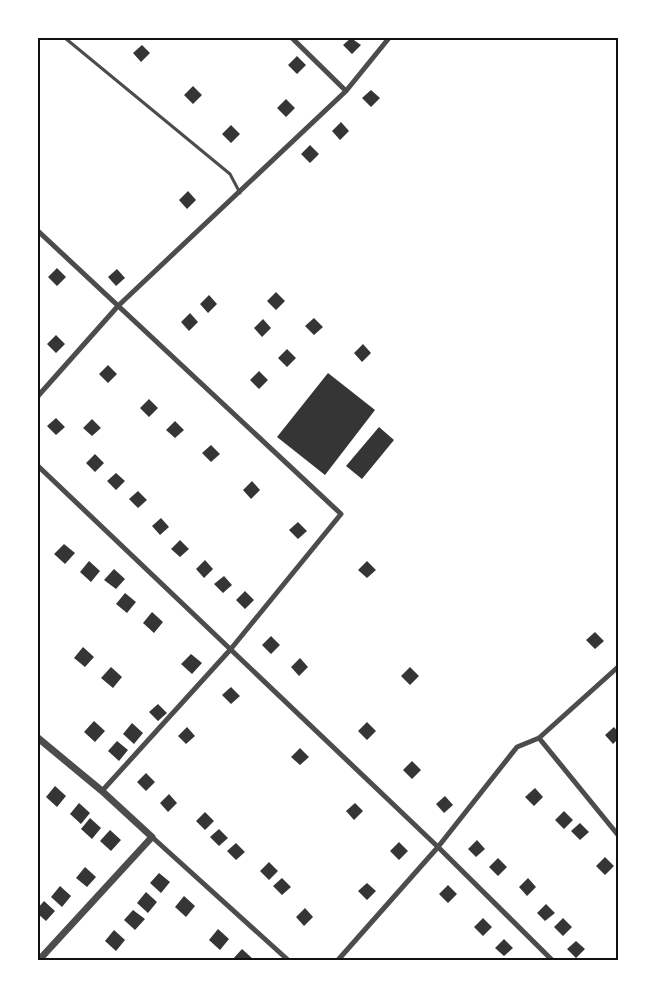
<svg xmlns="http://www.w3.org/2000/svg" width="656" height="998" font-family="Georgia,serif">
  <rect width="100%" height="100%" fill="#fff"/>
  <path fill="#353535" d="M351 38 361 45 352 54 343 45Z
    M142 45 150 53 141 62 133 53Z
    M297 56 306 65 297 74 288 65Z
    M193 86 202 95 193 104 184 95Z
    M371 90 380 98 371 107 362 98Z
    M286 99 295 108 286 117 277 108Z
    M341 122 349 131 340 140 332 131Z
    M231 125 240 134 231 143 222 134Z
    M310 145 319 154 310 163 301 154Z
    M188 191 196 200 187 209 179 200Z
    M57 268 66 277 57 286 48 277Z
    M117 269 125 278 116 286 108 277Z
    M276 292 285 301 276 310 267 301Z
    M209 295 217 304 208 313 200 304Z
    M190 313 198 322 189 331 181 322Z
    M314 318 323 327 314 335 305 326Z
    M263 319 271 328 262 337 254 328Z
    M56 335 65 344 56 353 47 344Z
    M363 344 371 353 362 362 354 353Z
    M287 349 296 358 287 367 278 358Z
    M108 365 117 374 108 383 99 374Z
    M259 371 268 380 259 389 250 380Z
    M328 373 375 410 325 475 277 437Z
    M149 399 158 408 149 417 140 408Z
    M56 418 65 427 56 435 47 426Z
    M92 419 101 428 92 436 83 428Z
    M175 421 184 430 175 438 166 430Z
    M379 427 394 440 362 479 346 466Z
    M211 445 220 454 211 462 202 453Z
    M95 454 104 463 95 472 86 463Z
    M116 473 125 481 116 490 107 481Z
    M252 481 260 490 251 499 243 490Z
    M138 491 147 500 138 508 129 499Z
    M161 518 169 527 160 535 152 526Z
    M298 522 307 531 298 539 289 530Z
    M180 540 189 549 180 557 171 549Z
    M64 544 75 553 65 564 54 554Z
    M205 560 213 569 204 578 196 569Z
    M89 561 100 571 91 582 80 572Z
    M367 561 376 570 367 578 358 570Z
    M114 569 125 579 116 589 104 580Z
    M224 576 232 585 223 593 214 584Z
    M245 591 254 600 245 609 236 600Z
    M125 593 136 602 127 613 116 604Z
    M152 612 163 622 154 633 143 623Z
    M595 632 604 641 595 649 586 640Z
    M271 636 280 645 271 654 262 645Z
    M83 647 94 657 85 667 74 658Z
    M191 654 202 663 192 674 181 664Z
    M300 658 308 667 299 676 291 667Z
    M111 667 122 677 113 688 101 678Z
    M410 667 419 676 410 685 401 676Z
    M231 687 240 696 231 704 222 695Z
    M158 704 167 713 158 721 149 712Z
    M94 721 105 731 95 742 84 732Z
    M367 722 376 731 367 740 358 731Z
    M132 723 143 733 134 744 123 734Z
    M187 727 195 736 186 744 178 736Z
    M614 727 618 732V739L613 744 605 735Z
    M117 741 128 750 119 761 108 751Z
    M300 748 309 757 300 765 291 757Z
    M412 761 421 770 412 779 403 770Z
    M146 773 155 782 146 791 137 782Z
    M55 786 66 796 57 807 46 797Z
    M535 788 543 797 534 806 525 797Z
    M169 794 177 803 168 812 160 803Z
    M445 796 453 805 444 813 436 804Z
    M79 803 90 813 81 824 70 814Z
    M355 803 363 811 354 820 346 811Z
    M564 811 573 820 564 829 555 820Z
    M205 812 214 821 205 830 196 821Z
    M90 818 101 828 92 839 81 829Z
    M580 823 589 832 580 840 571 831Z
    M219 829 228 838 219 846 210 837Z
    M110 830 121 840 111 851 100 841Z
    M477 840 485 849 476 857 468 849Z
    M399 842 408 851 399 860 390 851Z
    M236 843 245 852 236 860 227 851Z
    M605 857 614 866 605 875 596 866Z
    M498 858 507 867 498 876 489 867Z
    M269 862 278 871 269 880 260 871Z
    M85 867 96 877 87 887 76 878Z
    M159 873 170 882 161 893 150 883Z
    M282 878 291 887 282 895 273 886Z
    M528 878 536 887 527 896 519 887Z
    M367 883 376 891 367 900 358 891Z
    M448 885 457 894 448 903 439 894Z
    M60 886 71 896 62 907 51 897Z
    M146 892 157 902 148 913 137 903Z
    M184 896 195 906 186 917 175 907Z
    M44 901 55 911 46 921 38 914V908Z
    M546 904 555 913 545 921 537 913Z
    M305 908 313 917 304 926 296 917Z
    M133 910 145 919 135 930 124 920Z
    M483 918 492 927 483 936 474 927Z
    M563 918 572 927 563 936 554 927Z
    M218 929 229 939 220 950 209 940Z
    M114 930 125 940 116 951 105 941Z
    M504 939 513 948 504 956 495 948Z
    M576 941 585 949 576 958 567 949Z
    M242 949 253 959 232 960Z"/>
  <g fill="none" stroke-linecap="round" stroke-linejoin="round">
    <path stroke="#4c4c4c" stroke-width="3" d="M65 38 230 174 240 193"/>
    <path stroke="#4c4c4c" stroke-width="5" d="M292 38 346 91
      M38 231 341 514 230 650 102 791
      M38 396 118 306 346 91 389 38
      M38 466 438 847 552 960
      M539 738 618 835
      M152 837 288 960
      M338 960 438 847 517 747 539 738 618 667"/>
    <path stroke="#4c4c4c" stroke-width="7" d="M38 738 102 791 152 837 39 960"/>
  </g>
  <rect width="656" height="998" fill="none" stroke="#ffffff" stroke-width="78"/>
  <rect x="39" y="39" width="578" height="920" fill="none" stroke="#111" stroke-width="2"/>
</svg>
